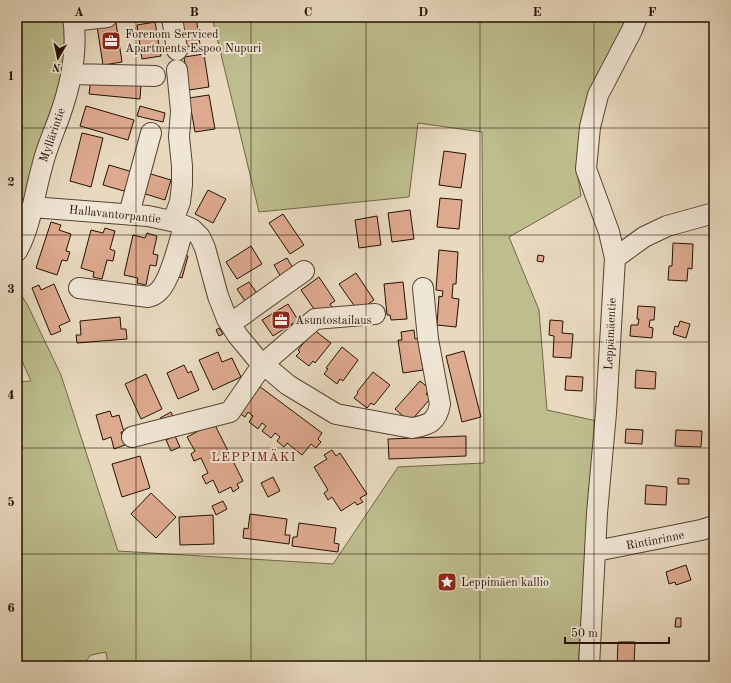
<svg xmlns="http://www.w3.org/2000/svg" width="731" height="683" font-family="'Old Standard TT',serif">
  <rect width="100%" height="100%" fill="#e8d9bf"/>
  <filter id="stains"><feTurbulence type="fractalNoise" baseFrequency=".005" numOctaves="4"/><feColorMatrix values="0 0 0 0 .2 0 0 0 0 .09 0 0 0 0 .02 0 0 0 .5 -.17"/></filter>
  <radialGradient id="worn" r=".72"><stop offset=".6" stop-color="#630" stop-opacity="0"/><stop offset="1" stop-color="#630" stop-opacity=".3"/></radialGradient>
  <path fill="#bdbd8d" stroke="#716748" d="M17 17H68L69 60 17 229Z
    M212 17H627L588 98 576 166 581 196 509 237 539 310 547 410 597 421 578 666H108L106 652 91 655 82 666H17V382L31 381 17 350V294L22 296 28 306 61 375 118 551 333 564 398 467 484 463 482 132 418 123 409 197 259 212Z"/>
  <path fill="#dda98f" stroke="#251102" d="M178 17H196L200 45 182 47Z
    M155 22 161 56 142 59 137 25Z
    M116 23 122 62 103 65 97 26Z
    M204 54 209 87 189 90 184 57Z
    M91 79 141 84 140 99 89 94Z
    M209 95 215 129 195 132 189 98Z
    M86 106 134 120 128 140 80 126Z
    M140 106 165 113 163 122 137 116Z
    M82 133 103 138 91 187 70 181Z
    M444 151 466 154 461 188 439 185Z
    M109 165 136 173 131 193 103 185Z
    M144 172 171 180 165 200 139 192Z
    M208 190 226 199 213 223 195 214Z
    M440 198 462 200 459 229 437 227Z
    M410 210 414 239 392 242 388 213Z
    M283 214 304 245 290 254 269 223Z
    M377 216 381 245 359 248 355 220Z
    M51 222 61 225 59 230 71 234 66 251 70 252 67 261 62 260 57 275 36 268Z
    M105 228 115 231 110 249 115 251 113 261 107 260 102 279 93 277 94 272 81 268 91 230 103 233Z
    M147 233 157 236 153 254 158 255 156 266 150 265 146 285 137 283 138 278 124 275 133 235 145 238Z
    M673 243 693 244 692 269 688 268 687 281 668 280 669 266H672Z
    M251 246 262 264 237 279 226 262Z
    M439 250 458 252 456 284H453L452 298 459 299 456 327 437 325 439 296 442 297 443 291 436 290Z
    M179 253 188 256 182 278 173 275Z
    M538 255 544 256 543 262 537 261Z
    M287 258 294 270 281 277 274 265Z
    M356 273 374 300 358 311 339 284Z
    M319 277 335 301 330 304 333 308 316 312 301 290Z
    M249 282 257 293 245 301 237 289Z
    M403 282 407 319 391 320 390 315H387L384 284Z
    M54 284 70 321 59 326 61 331 51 335 32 288 39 285 41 290Z
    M288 304 298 320 273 336 262 320Z
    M638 306 655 307 654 320H650L649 327 653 328 652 338 630 336 631 325H638L639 319H637Z
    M120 317 121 329H126L127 339 77 343 76 335H81L80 321Z
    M550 320 563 321 562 333 573 334 571 358 553 357 554 336 549 335Z
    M680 321 690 324 686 338 673 334 675 326 678 327Z
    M219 328 223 334 219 336 216 330Z
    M314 330 331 343 315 363 313 361 309 366 296 356 300 352 298 350Z
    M414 330 415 339 418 338 423 370 403 373 398 340H402L401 332Z
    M342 347 358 360 343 381 340 379 337 384 324 374 328 369 326 368Z
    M464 351 481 417 462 422 446 356Z
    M218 352 222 362 232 358 241 377 213 390 199 360Z
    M184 365 188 373 191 371 199 390 178 399 167 373Z
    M636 370 656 372 655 389 635 388Z
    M373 372 390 385 374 405 371 403 367 408 354 398 358 393 357 392Z
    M146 374 162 409 141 419 125 384Z
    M566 376 583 377 582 391 565 390Z
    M420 381 430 389 426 394 431 398 410 422 395 409Z
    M259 386 322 433 318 439 321 442 316 448 311 444 302 455 287 443 284 447 277 441 280 437 275 433 271 438 262 431 266 426 262 423 258 429 249 422 253 416 248 412 245 417 239 413Z
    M110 411 112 417 119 415 124 432H121L125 445 114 449 111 437 103 440 96 415Z
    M171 412 174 419 163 425 160 418Z
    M214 423 243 481 237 484 239 488 233 492 231 487 219 493 213 480 206 484 202 476 208 473 201 458 194 461 191 454 195 451 187 437Z
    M626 429 643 430 642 444 625 443Z
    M676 430 702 431 701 447 675 446Z
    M175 436 180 447 171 451 166 440Z
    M466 436V456L389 459 388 439Z
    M332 450 336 456 340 453 367 494 360 498 363 502 357 505 355 502 341 511 332 497 328 500 324 493 328 490 314 467 327 459 324 455Z
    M140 456 150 488 122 497 112 464Z
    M273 477 280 491 268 497 261 483Z
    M678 478 689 479V484H678Z
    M646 485 667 487 666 505 645 504Z
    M151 493 176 517 156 538 131 514Z
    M223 501 227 509 216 515 212 506Z
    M250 514 287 519 285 535H290L289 544 243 538 244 528 248 529Z
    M213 515 214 544 180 545 179 517Z
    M299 523 336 528 334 543 339 544 338 552 292 546 293 537H297Z
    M686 565 691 580 676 585 675 582 669 584 666 572Z
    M676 618H681V627H675Z
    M618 642H635L634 666H617Z
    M108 662V666H96L95 664Z"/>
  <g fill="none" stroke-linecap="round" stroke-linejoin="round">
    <g stroke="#564331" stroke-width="22">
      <path id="minor" d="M172 17 177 50
        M73 21 107 17
        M71 74 155 76
        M32 207 148 216 176 222 192 229 200 237 205 248 218 296 227 319 238 336 257 359 288 385 336 414 412 428C429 425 437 422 440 404L428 339 423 288
        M129 214 151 133
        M173 221 180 202 182 185V166L179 137 181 111 177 70
        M17 251C31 226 34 195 42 167 46 149 54 132 60 115 71 84 78 50 73 17
        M615 258 644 237 667 226 714 213
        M79 288 148 297C153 296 156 294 159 291 171 279 179 242 184 226
        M230 324 304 271
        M132 437 230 412 263 364 315 319 375 314
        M596 551 701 530 714 526
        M589 666 597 513 606 413 615 258 609 232 586 169 590 127 598 95 632 30 637 17"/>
    </g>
    <use href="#minor" stroke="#f0e6d5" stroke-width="20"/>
  </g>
  <path fill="none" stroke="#251102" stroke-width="1" stroke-opacity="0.55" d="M136 17V666M251 17V666M366 17V666M480 17V666M594 17V666M17 128H714M17 235H714M17 342H714M17 448H714M17 554H714"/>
  <defs>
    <g id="office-square" transform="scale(1)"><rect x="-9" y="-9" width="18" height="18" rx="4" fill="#8f2418" stroke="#f0e6d5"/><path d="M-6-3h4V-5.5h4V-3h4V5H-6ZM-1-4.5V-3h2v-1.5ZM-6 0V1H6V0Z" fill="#fff"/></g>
    <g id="sight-square" transform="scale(1)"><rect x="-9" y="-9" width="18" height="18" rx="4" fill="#8f2418" stroke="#f0e6d5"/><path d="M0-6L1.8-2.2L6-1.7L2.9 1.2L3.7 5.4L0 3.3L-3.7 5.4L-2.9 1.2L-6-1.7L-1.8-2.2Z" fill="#fff"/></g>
  </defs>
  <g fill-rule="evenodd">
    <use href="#office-square" x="111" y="41"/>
    <use href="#office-square" x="281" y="320"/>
    <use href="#sight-square" x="447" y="582"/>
  </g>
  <g text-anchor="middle" stroke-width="4" stroke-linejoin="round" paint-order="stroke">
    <g font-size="12" fill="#251102" stroke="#f0e6d5" text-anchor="start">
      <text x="125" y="38">Forenom Serviced<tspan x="125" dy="14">Apartments Espoo Nupuri</tspan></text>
      <text x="295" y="324">Asuntostailaus</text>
      <text x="461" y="586">Leppimäen kallio</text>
    </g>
    <g font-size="12" fill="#251102" stroke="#f0e6d5">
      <text transform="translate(52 135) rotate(-71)" y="4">Myllärintie</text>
      <text transform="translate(115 214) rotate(6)" y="4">Hallavantorpantie</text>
      <text transform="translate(610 334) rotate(-87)" y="4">Leppämäentie</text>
      <text transform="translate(655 540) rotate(-11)" y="4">Rintinrinne</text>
    </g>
    <g font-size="13" letter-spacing="1" fill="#7a1f14" stroke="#f0e6d5">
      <text x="254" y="461">LEPPIMÄKI</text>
    </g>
  </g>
  <rect width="731" height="683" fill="none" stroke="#e8d9bf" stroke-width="44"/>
  <g transform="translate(58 58) rotate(189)" stroke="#f0e6d5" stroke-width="3" paint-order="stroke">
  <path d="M0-3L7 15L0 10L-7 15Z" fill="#251102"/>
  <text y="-6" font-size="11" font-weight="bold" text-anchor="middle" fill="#251102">N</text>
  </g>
  <path d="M565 637v6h104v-6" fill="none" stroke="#251102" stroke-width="2"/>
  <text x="571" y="637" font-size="12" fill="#251102" stroke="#f0e6d5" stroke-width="3" paint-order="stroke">50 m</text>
  <rect x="22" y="22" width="687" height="639" fill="none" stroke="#251102" stroke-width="1.5"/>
  <g font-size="13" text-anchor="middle" font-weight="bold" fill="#251102">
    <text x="79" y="16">A</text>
    <text x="194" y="16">B</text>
    <text x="308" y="16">C</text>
    <text x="423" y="16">D</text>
    <text x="537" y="16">E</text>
    <text x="652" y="16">F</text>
    <text x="11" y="80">1</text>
    <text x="11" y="186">2</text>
    <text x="11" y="293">3</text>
    <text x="11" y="399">4</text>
    <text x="11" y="506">5</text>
    <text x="11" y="612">6</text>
  </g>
  <rect width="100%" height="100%" filter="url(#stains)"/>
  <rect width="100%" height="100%" fill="url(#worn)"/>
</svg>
